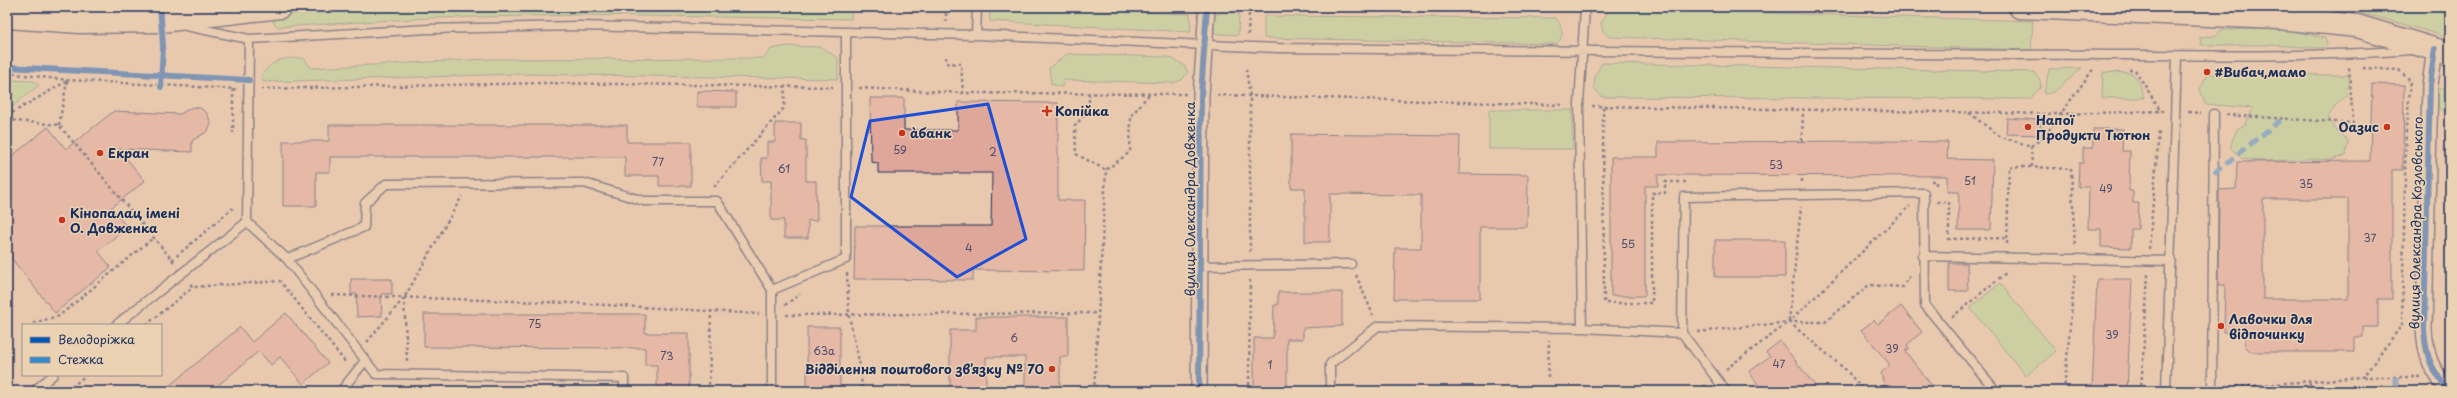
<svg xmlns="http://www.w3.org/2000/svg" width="2457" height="398" font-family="'Playpen Sans',sans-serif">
  <rect width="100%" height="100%" fill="#e9c9ae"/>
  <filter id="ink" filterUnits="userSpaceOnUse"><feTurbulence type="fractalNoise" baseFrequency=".025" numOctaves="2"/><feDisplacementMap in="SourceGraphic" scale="8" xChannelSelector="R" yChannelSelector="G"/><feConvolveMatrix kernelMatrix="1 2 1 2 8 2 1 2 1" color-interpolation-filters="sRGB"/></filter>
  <g filter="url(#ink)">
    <path fill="#aad795" stroke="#62837a" d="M379 7H852L851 19 577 15 429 18 278 27 273 22 279 15Z
      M990 7 1190 14 1191 32 990 21Z
      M2324 7H2450V38L2378 17Z
      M1610 8 2033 21 2031 50 1609 37 1603 31 1601 23Z
      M1219 13H1239L1238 35 1218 34 1214 32 1213 17Z
      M1264 16 1556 18C1563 27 1565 37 1556 44L1264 38Z
      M2263 29 2293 31 2325 38 2327 45 2323 48 2269 45H2201L2200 37 2215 36 2221 30Z
      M788 46 821 47 838 58V79L519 74 263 82 261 76C274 58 283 58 304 58L311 68 488 59 764 58 771 49Z
      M1067 54 1169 57 1184 65 1188 72 1182 80 1173 83 1064 80 1062 87 1051 84 1049 68Z
      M1602 63 2034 72 2040 80 2041 87 2030 99 1602 97 1594 87 1595 76Z
      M2082 68 2054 92 2044 94 2049 69Z
      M2103 72 2132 73 2139 81 2144 98H2102Z
      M2208 74 2349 75 2347 95 2338 102 2328 117 2336 130 2348 141 2346 155 2331 160 2312 159 2263 161 2242 159 2230 147 2237 129 2246 124 2253 108 2205 104 2200 89Z
      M7 80 33 81 39 85 7 111Z
      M2444 88 2450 89V116C2438 109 2432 104 2432 90Z
      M1489 110H1572L1573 149H1489Z
      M2000 283 2056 351 2026 376 1970 308Z"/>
    <path fill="#dfa69a" stroke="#1b2f5e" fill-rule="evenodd" d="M2372 84 2404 85 2403 170H2392V299H2378V327H2363V337H2354V352H2251L2245 346 2244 332H2224L2225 285H2218L2219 190 2236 189 2237 162 2370 161ZM2263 199H2348V299H2263Z
      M697 91 736 92V107H697Z
      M870 98H904V130H958V102L1058 103V200H1085L1084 271 973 270V280L854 279 855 226H991L992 173H878V163L871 162Z
      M192 107 200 108 207 113 211 123 208 131 192 141V152L119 149 145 181 111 208 127 227 98 251 111 267 55 313 7 253V160L48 127 66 149 114 111 180 114Z
      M2007 118 2041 120 2040 135 2006 134Z
      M775 123H801V140H806V181H816L817 221 808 220V238H784V220H771V181H762L761 158H767V142H775Z
      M329 125H627V142H691V186H659V176H625V157H330V172H316V206H283V141H329Z
      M2093 129H2123L2122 151H2130L2129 191H2133V203H2139L2138 229H2131V248L2101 247V229H2088L2089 187H2078L2079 163H2083V148H2093Z
      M1291 134 1460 136 1459 174 1528 175 1527 227H1480V299H1394L1395 248H1421V195L1330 194V242H1305V188H1291Z
      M1895 141 1948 142 1947 159 1993 160 1991 230H1958L1959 192H1947V176L1658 175V186H1645V296H1611V157H1658V142Z
      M1715 240H1785V277H1715Z
      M1949 263H1967L1968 291H1949Z
      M351 279H392V294H381L382 316 357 317 356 294H351Z
      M2097 279H2132L2127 391H2092Z
      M1278 292H1342V326L1303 328V339H1287V391H1254V338H1273L1274 305H1278Z
      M1901 306 1922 332 1907 345 1909 348 1905 351 1936 391H1888L1884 385 1881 373 1890 365 1861 330 1874 320 1878 324Z
      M286 313 328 363 303 384 280 357 271 365 259 351 211 391H163L240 327 252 342Z
      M424 314H645V333H689V391H657V365H645V348L424 347Z
      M976 317H1068V357H1060V391H1025V357H986V391H950V330H976Z
      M807 327H840V391H807Z
      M1780 341 1819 391H1763L1749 372 1770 356 1766 352Z"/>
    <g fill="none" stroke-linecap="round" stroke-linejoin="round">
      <g stroke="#1b2f5e" stroke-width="11">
        <path id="lane" d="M186 26 249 39 429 29 578 26 976 35 1278 48 2013 55C2146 53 2279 60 2412 50
          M976 35 977 7
          M249 39 247 222 287 259 376 374 624 378V391
          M1923 256 2171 261
          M287 259 364 227 365 203 386 184 584 183 644 201H717L772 290
          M1201 266 1351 264
          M116 325 247 222
          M1582 328 1579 105 1585 7
          M34 391 53 375
          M341 391 364 362
          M772 391V290L846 259V32
          M1330 391V364L1378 326 1582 328 1682 333
          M1726 391 1682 333 1684 197 1924 193 1925 305 1996 391
          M2166 391 2177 56
          M2212 391 2214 114"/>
      </g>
      <g stroke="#1b2f5e" stroke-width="18">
        <path id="street" d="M2435 49 2430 85 2424 329C2426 359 2431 367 2448 391
          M1199 391 1201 95 1207 7"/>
      </g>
      <g stroke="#1b2f5e" stroke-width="25">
        <path id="secondary" d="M2020 7 2279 18 2357 26 2450 54
          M7 17 80 22 161 21 280 7"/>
      </g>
      <path stroke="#1b2f5e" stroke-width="2.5" stroke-dasharray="3 3" stroke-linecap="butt" d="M946 7V22
        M1248 35 1249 13
        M946 57V63L961 64 963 93
        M1246 69 1250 96V253
        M2129 70H2135L2161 111
        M7 73 67 80 236 89
        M161 87 163 45
        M859 88 963 93 1186 94
        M233 89V133
        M261 89 543 83 833 87
        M1089 93V109L1075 126 1076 154 1106 170
        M1217 95 1565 105
        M1592 106 2060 114 2163 111
        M1603 107 1604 303H1652V193H1665V182H1686
        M2188 112 2201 113
        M1969 113 2001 137 2031 146
        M2226 115 2353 123 2349 67H2351
        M7 116 67 81
        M7 120 59 125 174 262
        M59 125 67 81
        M1802 141 1803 111
        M2031 146 2044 137 2094 68
        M2031 146 2032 167 2071 169 2075 247
        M1931 181H1936V187
        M1802 182V175
        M714 187 784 108 785 86
        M1937 202H1949V239L2008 238
        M2007 244 2009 167H2032
        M2149 249 2159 132
        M172 260 233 208
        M847 273 849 316 861 371 862 391
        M1356 275 1373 315
        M190 284 193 287 280 281 346 363
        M332 295 572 303 759 314
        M404 298 407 361
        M785 305 800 294
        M786 315 1097 313
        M1952 317 2007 272
        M1789 321 1801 207
        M1789 322 1846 370 1864 391
        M33 323 59 316 153 238
        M146 325 193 287
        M1698 332 1789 322 1910 206
        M367 342 404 298 462 196
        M1726 369 1789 322H1825L1869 285 1903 287 1911 274
        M1548 377 1549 340
        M2363 377H2420
        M2309 383 2316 391
        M363 384 367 390 401 389
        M2224 388 2363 377 2402 325 2406 128 2411 82 2399 70 2362 68
        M67 391 86 375
        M709 391 711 312
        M1094 391 1106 170 1130 152 1131 116 1150 93
        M1249 391 1250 278
        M1699 391 1706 385
        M2064 391 2075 272
        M2141 391 2148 274"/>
      <use href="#lane" stroke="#ebd2b3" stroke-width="8"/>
      <use href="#street" stroke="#ebd2b3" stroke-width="15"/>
      <use href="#secondary" stroke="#ebd2b3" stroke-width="22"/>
      <path stroke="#1b2f5e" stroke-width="1" d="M2425 7 2450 14"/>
      <path stroke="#368acf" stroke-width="5" stroke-dasharray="10 5" stroke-linecap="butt" d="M2214 173 2282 119
        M2396 377V391"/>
      <g stroke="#ebd2b3" stroke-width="8">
        <path id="cycleway" d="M160 7 163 45 161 87
          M2435 49 2430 85 2424 329C2426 359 2431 367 2448 391
          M7 67 249 80
          M1199 391 1201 95 1207 7"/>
      </g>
      <use href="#cycleway" stroke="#0057b8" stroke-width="6"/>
    </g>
  </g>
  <path d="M0 0H2457V398H0ZM988 104 1026 239 957 277 851 197 870 121Z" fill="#e9c9ae" fill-opacity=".55" fill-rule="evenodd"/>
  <path fill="none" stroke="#1d4ed8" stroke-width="3" stroke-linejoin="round" d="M988 104 1026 239 957 277 851 197 870 121Z"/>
  <g fill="#c8321e" stroke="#ebd2b3" stroke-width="1.5">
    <circle cx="2207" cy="72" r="4"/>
    <path d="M1045 105h4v4h4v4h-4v4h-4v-4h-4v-4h4z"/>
    <circle cx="2028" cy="127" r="4"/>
    <circle cx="2387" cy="127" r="4"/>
    <circle cx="902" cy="133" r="4"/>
    <circle cx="100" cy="153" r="4"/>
    <circle cx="62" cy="220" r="4"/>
    <circle cx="2221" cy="326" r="4"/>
    <circle cx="1052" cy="369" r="4"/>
  </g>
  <g text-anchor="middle" stroke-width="3" stroke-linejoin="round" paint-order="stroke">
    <g font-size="11" fill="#4c4d6d">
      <text x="900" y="154">59</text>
      <text x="993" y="156">2</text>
      <text x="658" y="166">77</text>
      <text x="1776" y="169">53</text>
      <text x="784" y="173">61</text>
      <text x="1970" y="185">51</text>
      <text x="2306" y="188">35</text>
      <text x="2106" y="193">49</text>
      <text x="2370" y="242">37</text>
      <text x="1628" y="248">55</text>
      <text x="969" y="252">4</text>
      <text x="535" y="328">75</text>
      <text x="2112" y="339">39</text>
      <text x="1014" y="342">6</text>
      <text x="1892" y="353">39</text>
      <text x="824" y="355">63а</text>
      <text x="667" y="360">73</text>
      <text x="1779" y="368">47</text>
      <text x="1270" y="369">1</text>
    </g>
    <g font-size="13" font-weight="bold" fill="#1b2f5e" stroke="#ebd2b3" text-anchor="start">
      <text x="2215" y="77">#Вибач,мамо</text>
      <text x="1055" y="116">Копійка</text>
      <text x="2036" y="125">Напої<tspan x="2036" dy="15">Продукти Тютюн</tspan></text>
      <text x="2379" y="132" text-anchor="end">Оазис</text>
      <text x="910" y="138">а̀банк</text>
      <text x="108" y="158">Екран</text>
      <text x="70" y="218">Кінопалац імені<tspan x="70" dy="15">О. Довженка</tspan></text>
      <text x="2229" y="324">Лавочки для<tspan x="2229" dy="15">відпочинку</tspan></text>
      <text x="1044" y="374" text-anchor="end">Відділення поштового зв’язку № 70</text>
    </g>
    <g font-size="13" fill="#1b2f5e" stroke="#ebd2b3">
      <text transform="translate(1190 199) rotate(-90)" y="5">вулиця Олександра Довженка</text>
      <text transform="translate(2416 223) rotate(-89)" y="5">вулиця Олександра Козловського</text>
    </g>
  </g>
  <rect width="2457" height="398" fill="none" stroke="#ebd2b3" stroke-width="24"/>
  <rect x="12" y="12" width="2433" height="374" fill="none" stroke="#1b2f5e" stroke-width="1.5" filter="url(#ink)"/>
  <rect x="22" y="324" width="140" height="52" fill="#ebd2b3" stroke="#989191"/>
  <rect x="30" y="337" width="20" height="6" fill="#0057b8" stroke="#989191"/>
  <text x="58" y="344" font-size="12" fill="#1b2f5e">Велодоріжка</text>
  <rect x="30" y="357" width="20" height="6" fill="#368acf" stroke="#989191"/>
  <text x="58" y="364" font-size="12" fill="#1b2f5e">Стежка</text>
</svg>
